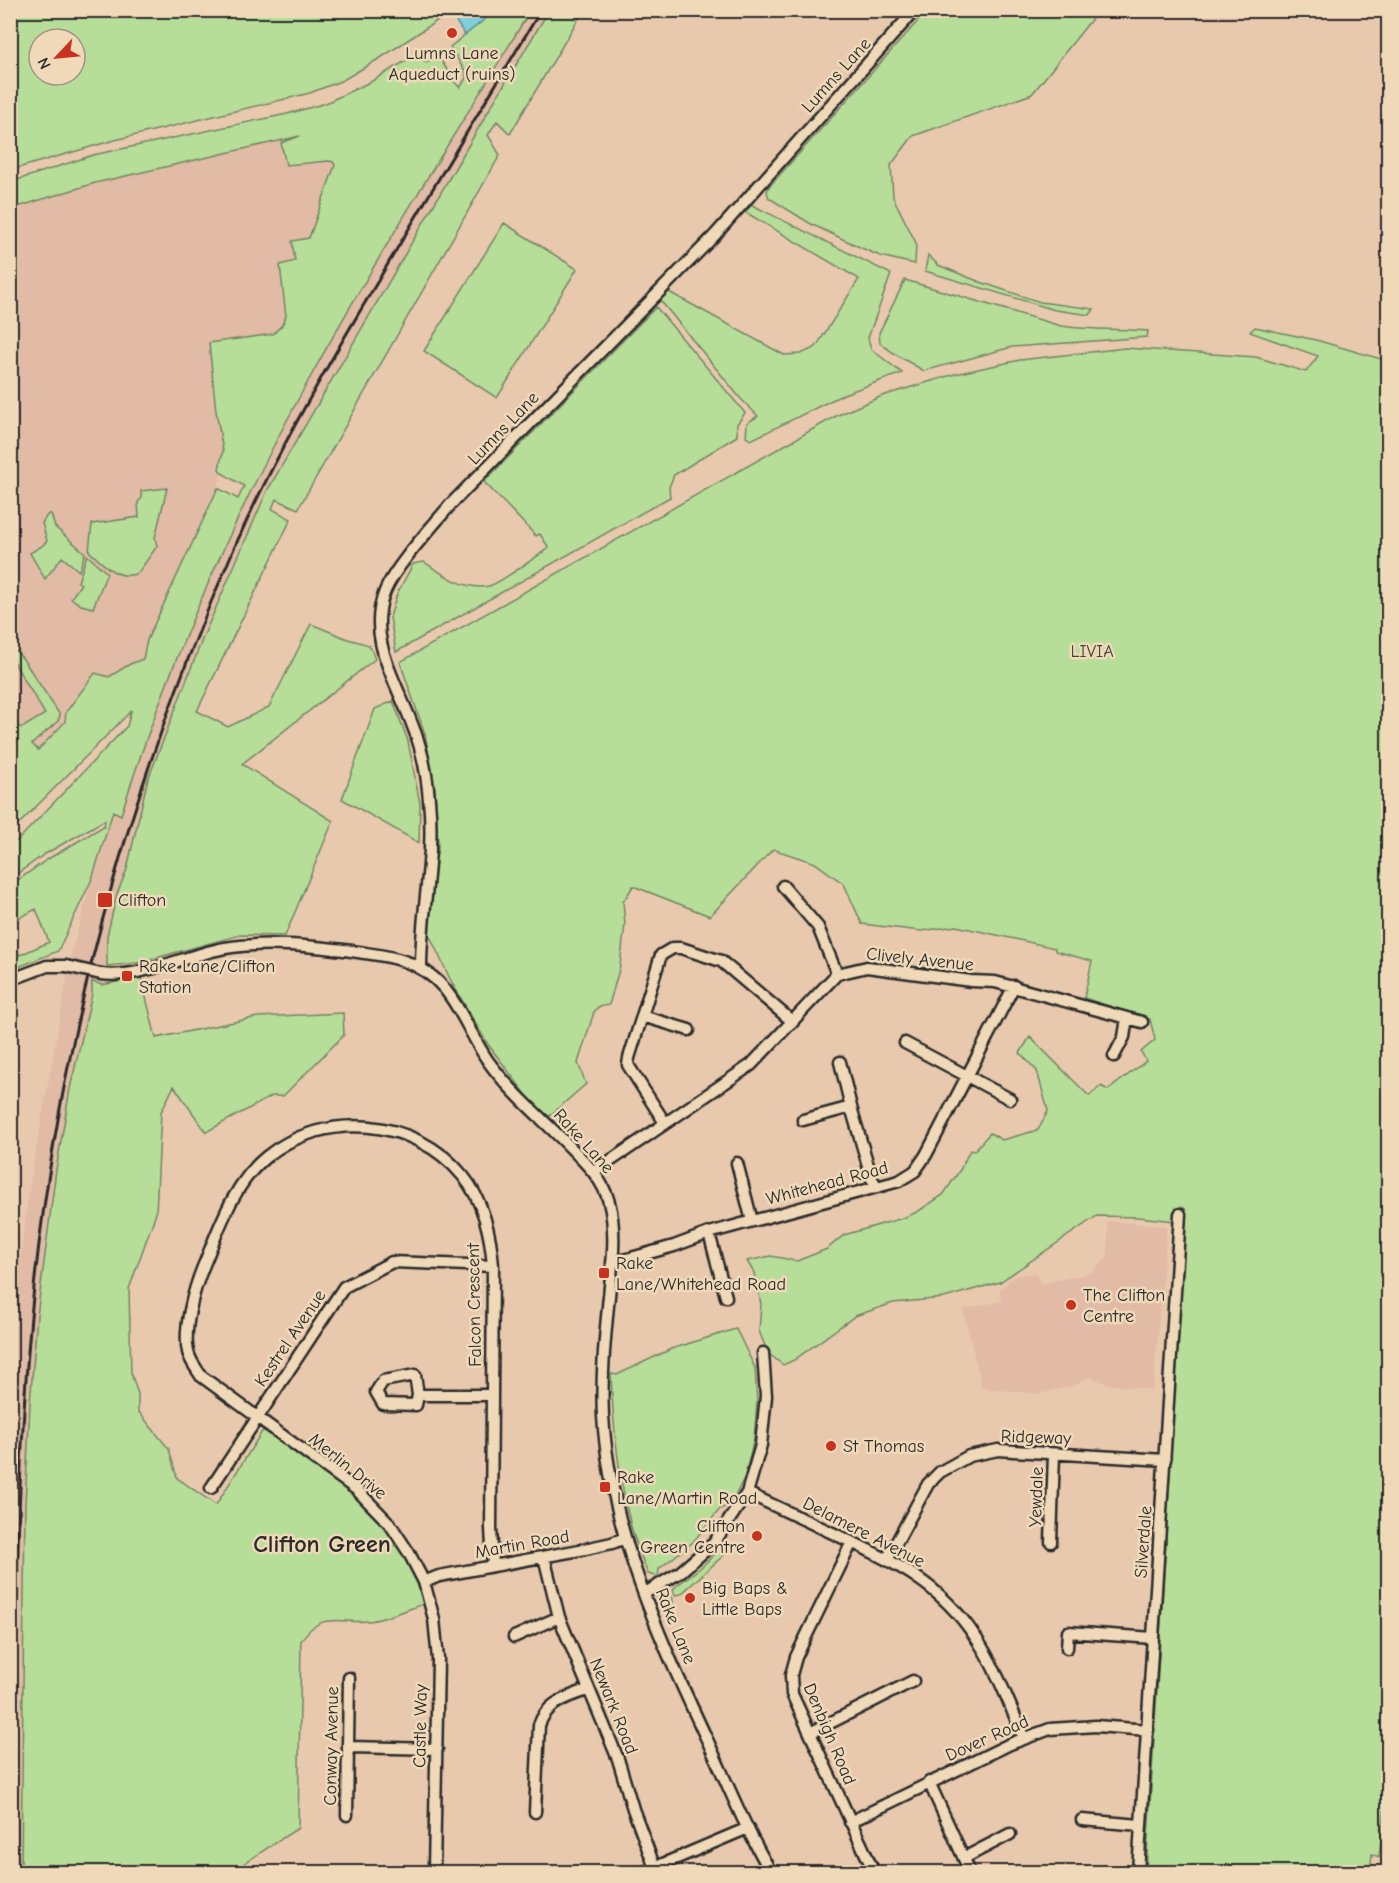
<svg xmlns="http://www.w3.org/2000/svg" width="1399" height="1883" font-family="'Comic Neue',sans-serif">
  <rect width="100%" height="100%" fill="#e9c9ae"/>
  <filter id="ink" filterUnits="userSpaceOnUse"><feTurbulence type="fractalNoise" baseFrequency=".0167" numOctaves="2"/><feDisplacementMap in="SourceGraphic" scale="12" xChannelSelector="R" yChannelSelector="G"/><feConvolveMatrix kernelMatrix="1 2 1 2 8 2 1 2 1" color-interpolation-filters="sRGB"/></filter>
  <g filter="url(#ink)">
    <path fill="#e1bba5" d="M495 11H583L510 134 497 121 488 135 500 155 298 509 276 499 272 509 291 519 183 741 117 894 107 936V966L87 1042 38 1872H11V1334L29 1189 72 950 92 879 142 660 130 664 109 677 11 778V208L98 179 280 140 286 165 317 160 333 162 335 165 309 238 295 261 280 265 286 316 282 325 273 334 209 343 216 411 224 451 219 469 222 473 218 488 238 499 409 172 466 78 465 71 450 47Z
      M1108 1221 1167 1226 1153 1390 1107 1384 1089 1377 1077 1384 1040 1394 982 1388 963 1309 1002 1301 999 1291 1014 1276 1036 1273 1041 1284 1090 1273 1108 1257Z"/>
    <path fill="#b7de99" stroke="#718462" stroke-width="1.5" fill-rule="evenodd" d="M549 10 583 11 510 134 497 121 488 135 500 155 298 509 276 499 272 509 291 519 197 711 228 727 269 707 311 624 348 639 369 645 375 659 242 764 333 821 285 936 240 935 137 963 107 966V936L117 894 127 869 147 782 204 635 267 491 489 110Z
      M10 11 11 10 452 11 382 57 343 80 310 93 111 141 11 170ZM39 39H75V75H39Z
      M495 11H530C459 128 384 245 317 365 237 508 170 659 121 815L113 811 92 879 58 951 11 970 10 936 20 955 49 942 36 909 11 922V885L48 859 104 826 105 820 45 854 11 878V846L19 839 127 726 131 711 11 832V715L18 726 22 728 45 714 13 661H11V645L23 659 60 715 58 721 32 744 38 750 65 722 66 712 95 673 109 677 130 664 143 659 147 640 218 488 238 499 244 486 222 473 219 469 223 451 216 411 209 343 273 334 282 325 286 316 280 265 295 261 292 241 309 238 335 165 333 162 329 161 286 165 281 143 300 136 95 183 11 209V182L93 155 287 114 326 103 372 81 419 53 426 63 438 55 453 80 460 88 466 78 465 71 450 47Z
      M927 11H942L939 14 944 19 952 11H1098L1032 94 913 136 891 165 893 197 916 243 915 264 880 256 866 250 811 224 769 198 767 192 768 188Z
      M752 205 891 274 868 338 871 349 902 373 844 394 751 440 746 437 747 423 758 416 741 399 660 300 669 292 784 355 801 354 816 347 859 279 745 212Z
      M504 223 577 269 497 398 424 351Z
      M928 255 938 265 980 282 1040 302 1094 309 1090 315 1055 310 925 271Z
      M905 280 1061 326C1090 330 1119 329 1148 331L1147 337 1012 347 924 371 895 354 880 343 879 333Z
      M656 307 745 413 737 424V436L674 475 669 487 670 497 396 652 390 617 397 594 413 564 424 562C442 574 465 591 489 586 499 584 538 555 549 548L540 534 536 536 484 482Z
      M1255 327 1316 340 1388 361V1782L1379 1857 1372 1854 1370 1872H1146L1185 1222 1138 1217 1097 1216 1000 1282 944 1298 893 1303 855 1316 794 1360 783 1365 768 1353 759 1331 761 1304 754 1273 747 1261 771 1256 797 1261 827 1249 844 1235 903 1218 917 1212 943 1195 960 1170 970 1150 974 1151 990 1133 1002 1140 1038 1130 1048 1111 1037 1071 1020 1053 1030 1037 1089 1096 1101 1086 1108 1090 1146 1061 1141 1052 1155 1040 1150 1019 1084 998 1092 961 1055 951V948L956 926 921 931 862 924 844 884 815 863 773 849 710 916 633 886 623 902 625 924 620 966 609 1005 598 1007 594 1012 578 1063 586 1084 547 1118 528 1097 487 1043 451 981 426 928 438 847 435 789 425 734 400 662 838 415 882 396 955 374 1020 360 1125 348 1256 357 1306 372 1318 356 1250 332Z
      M167 488 155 538 157 546 138 573C118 582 102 563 89 551L92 524 139 517 138 502 142 498 141 491Z
      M48 514H51L55 527 85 553 79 571 62 557 45 579 30 553 42 546 47 541 42 523Z
      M87 555 107 573 93 608 81 605 71 598 81 584 78 582Z
      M393 701 408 741 420 804 419 843 342 799 375 709Z
      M141 977 156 1038 258 1017 343 1013 344 1035 283 1096H272L206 1132 174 1086 161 1112 156 1213 129 1289 131 1373 138 1394V1411L169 1449 177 1478 216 1505 263 1430C331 1471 403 1523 424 1604 407 1609 387 1619 369 1621 341 1624 320 1610 301 1641L298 1828 234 1870V1872H21L25 1504 30 1404 37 1316 56 1170 70 1089 92 994V981L102 985Z
      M736 1329 755 1368 757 1402 754 1438 745 1476 731 1504 720 1509 693 1542 659 1569 658 1577 648 1574C642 1558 635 1542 631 1526 618 1476 613 1425 611 1374L617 1375 671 1349Z
      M724 1546 728 1550 725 1554 681 1594 675 1595 673 1590 675 1587 700 1568Z
      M657 1601a8 8 0 1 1 16 0a8 8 0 1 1-16 0Z"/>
    <path fill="#80cfdc" stroke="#5e8d95" stroke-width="1.5" d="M464 11V10L495 11 465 35 455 20Z"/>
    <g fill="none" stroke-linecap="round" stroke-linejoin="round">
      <g stroke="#2b2b2b" stroke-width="15">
        <path id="street" d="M783 886 818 927 837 974
          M421 967C421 911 435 856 429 800 427 774 422 748 412 724 396 681 366 638 385 591 396 565 432 527 451 504L715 235 915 10
          M101 974C140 979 186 955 225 948 267 941 310 946 352 951 369 954 387 955 404 961 453 977 462 1023 488 1061 511 1093 544 1120 571 1148 587 1164 603 1180 609 1202 617 1232 612 1266 609 1296 605 1336 601 1376 603 1416 610 1533 661 1641 710 1746 729 1788 747 1832 771 1872
          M10 980 47 966H66
          M642 1016 689 1030
          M1127 1018 1142 1022
          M905 1043 1010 1099
          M840 1062 851 1107 872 1179 877 1187
          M803 1120 851 1107
          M665 1123 628 1065 629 1058 661 955 673 948H681L721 961 793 1022
          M737 1163 752 1221
          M594 1172 751 1065 837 974 867 967 971 981 995 982 1127 1018 1124 1037 1114 1056
          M709 1233 726 1297
          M612 1262 631 1258 674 1246 709 1233 899 1181 915 1171 926 1155 1014 986
          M418 1395 416 1405 383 1404 376 1392 383 1381 415 1375 418 1395H492
          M211 1488 344 1287 392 1262 493 1266
          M747 1493C780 1508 811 1523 843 1538 896 1563 940 1584 974 1635 996 1666 1009 1704 1024 1738
          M852 1542 796 1657 791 1675 792 1694 874 1872
          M1051 1542 1054 1454
          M544 1557 559 1617 618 1759 633 1809 655 1868
          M888 1558 928 1484 940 1472 969 1456 998 1450 1165 1460
          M424 1582 439 1576 585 1549 612 1543 625 1538
          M645 1593 679 1573 714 1543 747 1493 761 1445 766 1396 763 1353
          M514 1637 559 1617
          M1067 1648 1068 1632 1153 1638
          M810 1733 913 1681
          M349 1747 437 1749
          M929 1782 970 1872
          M535 1812 539 1725C548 1701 567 1698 589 1689
          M347 1815 349 1678
          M1082 1820 1140 1825
          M850 1822 1010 1744 1050 1729 1096 1726 1148 1730
          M964 1858 1010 1834
          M434 1872 438 1659 434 1619 424 1582 409 1553 390 1524 357 1490 201 1376C196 1368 190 1361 188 1352 183 1328 194 1289 203 1267 219 1229 233 1184 266 1157 324 1110 415 1117 463 1176 483 1200 491 1236 493 1266L491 1528 493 1566
          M644 1872 748 1828
          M1138 1872 1180 1214"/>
      </g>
      <use href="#street" stroke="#efd9b8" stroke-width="10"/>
      <path stroke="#2b2b2b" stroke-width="3" d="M13 1872C16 1688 14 1502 31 1317 56 1053 125 796 232 553 272 462 321 376 372 291 427 197 484 104 541 10"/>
      <g stroke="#2b2b2b" stroke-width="15" stroke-linecap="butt">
        <path id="street-bridge" d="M66 966 101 974"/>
      </g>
      <use href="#street-bridge" stroke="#efd9b8" stroke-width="10"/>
    </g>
  </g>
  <g fill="#c8321e" stroke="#efd9b8" stroke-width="2">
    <circle cx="452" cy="33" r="6"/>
    <rect x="97" y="892" width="16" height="16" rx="3"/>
    <rect x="121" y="970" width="12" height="12" rx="3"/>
    <rect x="598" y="1267" width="12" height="12" rx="3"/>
    <circle cx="1071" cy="1305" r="6"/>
    <circle cx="831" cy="1446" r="6"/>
    <rect x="599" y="1481" width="12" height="12" rx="3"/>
    <circle cx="757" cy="1536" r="6"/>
    <circle cx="690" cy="1598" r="6"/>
  </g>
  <g text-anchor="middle" stroke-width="5" stroke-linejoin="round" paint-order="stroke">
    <g font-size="18" fill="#2b2b2b" stroke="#efd9b8" text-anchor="start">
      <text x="452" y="59" text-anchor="middle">Lumns Lane<tspan x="452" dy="21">Aqueduct (ruins)</tspan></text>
      <text x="118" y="906">Clifton</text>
      <text x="139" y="972">Rake Lane/Clifton<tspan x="139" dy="21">Station</tspan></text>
      <text x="616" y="1269">Rake<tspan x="616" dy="21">Lane/Whitehead Road</tspan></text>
      <text x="1083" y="1301">The Clifton<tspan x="1083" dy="21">Centre</tspan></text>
      <text x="843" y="1452">St Thomas</text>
      <text x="617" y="1483">Rake<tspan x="617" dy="21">Lane/Martin Road</tspan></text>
      <text x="745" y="1532" text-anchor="end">Clifton<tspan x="745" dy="21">Green Centre</tspan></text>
      <text x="702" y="1594">Big Baps &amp;<tspan x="702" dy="21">Little Baps</tspan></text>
    </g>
    <g font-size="18" fill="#2b2b2b" stroke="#efd9b8">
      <text transform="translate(836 75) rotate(-48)" y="6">Lumns Lane</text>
      <text transform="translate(503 428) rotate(-46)" y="6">Lumns Lane</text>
      <text transform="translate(920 959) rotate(6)" y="6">Clively Avenue</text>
      <text transform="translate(584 1141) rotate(48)" y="6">Rake Lane</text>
      <text transform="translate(827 1183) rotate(-15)" y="6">Whitehead Road</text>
      <text transform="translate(474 1305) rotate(-91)" y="6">Falcon Crescent</text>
      <text transform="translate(290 1338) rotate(-56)" y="6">Kestrel Avenue</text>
      <text transform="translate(1036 1437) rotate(2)" y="6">Ridgeway</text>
      <text transform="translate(348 1466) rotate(39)" y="6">Merlin Drive</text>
      <text transform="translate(1036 1497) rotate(-88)" y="6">Yewdale</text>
      <text transform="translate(864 1532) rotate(27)" y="6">Delamere Avenue</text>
      <text transform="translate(1143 1542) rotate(-86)" y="6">Silverdale</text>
      <text transform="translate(522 1544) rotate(-10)" y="6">Martin Road</text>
      <text transform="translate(676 1626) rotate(68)" y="6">Rake Lane</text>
      <text transform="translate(614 1706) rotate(68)" y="6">Newark Road</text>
      <text transform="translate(420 1726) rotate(-89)" y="6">Castle Way</text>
      <text transform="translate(830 1734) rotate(67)" y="6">Denbigh Road</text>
      <text transform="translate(987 1738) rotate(-24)" y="6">Dover Road</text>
      <text transform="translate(331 1746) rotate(-89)" y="6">Conway Avenue</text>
    </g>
    <g font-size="18" fill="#40463c" stroke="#efd9b8">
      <text x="1092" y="657">LIVIA</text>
    </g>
    <g font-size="24" font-weight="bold" fill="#2b2b2b" stroke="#efd9b8">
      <text x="322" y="1552">Clifton Green</text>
    </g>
  </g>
  <rect width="1399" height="1883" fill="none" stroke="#efd9b8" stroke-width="36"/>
  <rect x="18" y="18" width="1363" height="1847" fill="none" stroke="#2b2b2b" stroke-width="2" filter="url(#ink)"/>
  <g transform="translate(57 57) rotate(244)"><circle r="28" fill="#efd9b8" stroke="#a19380" stroke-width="1.5"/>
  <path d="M0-4.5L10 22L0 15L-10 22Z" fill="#c8321e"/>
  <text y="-9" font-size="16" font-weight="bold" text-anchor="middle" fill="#2b2b2b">N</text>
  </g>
</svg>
